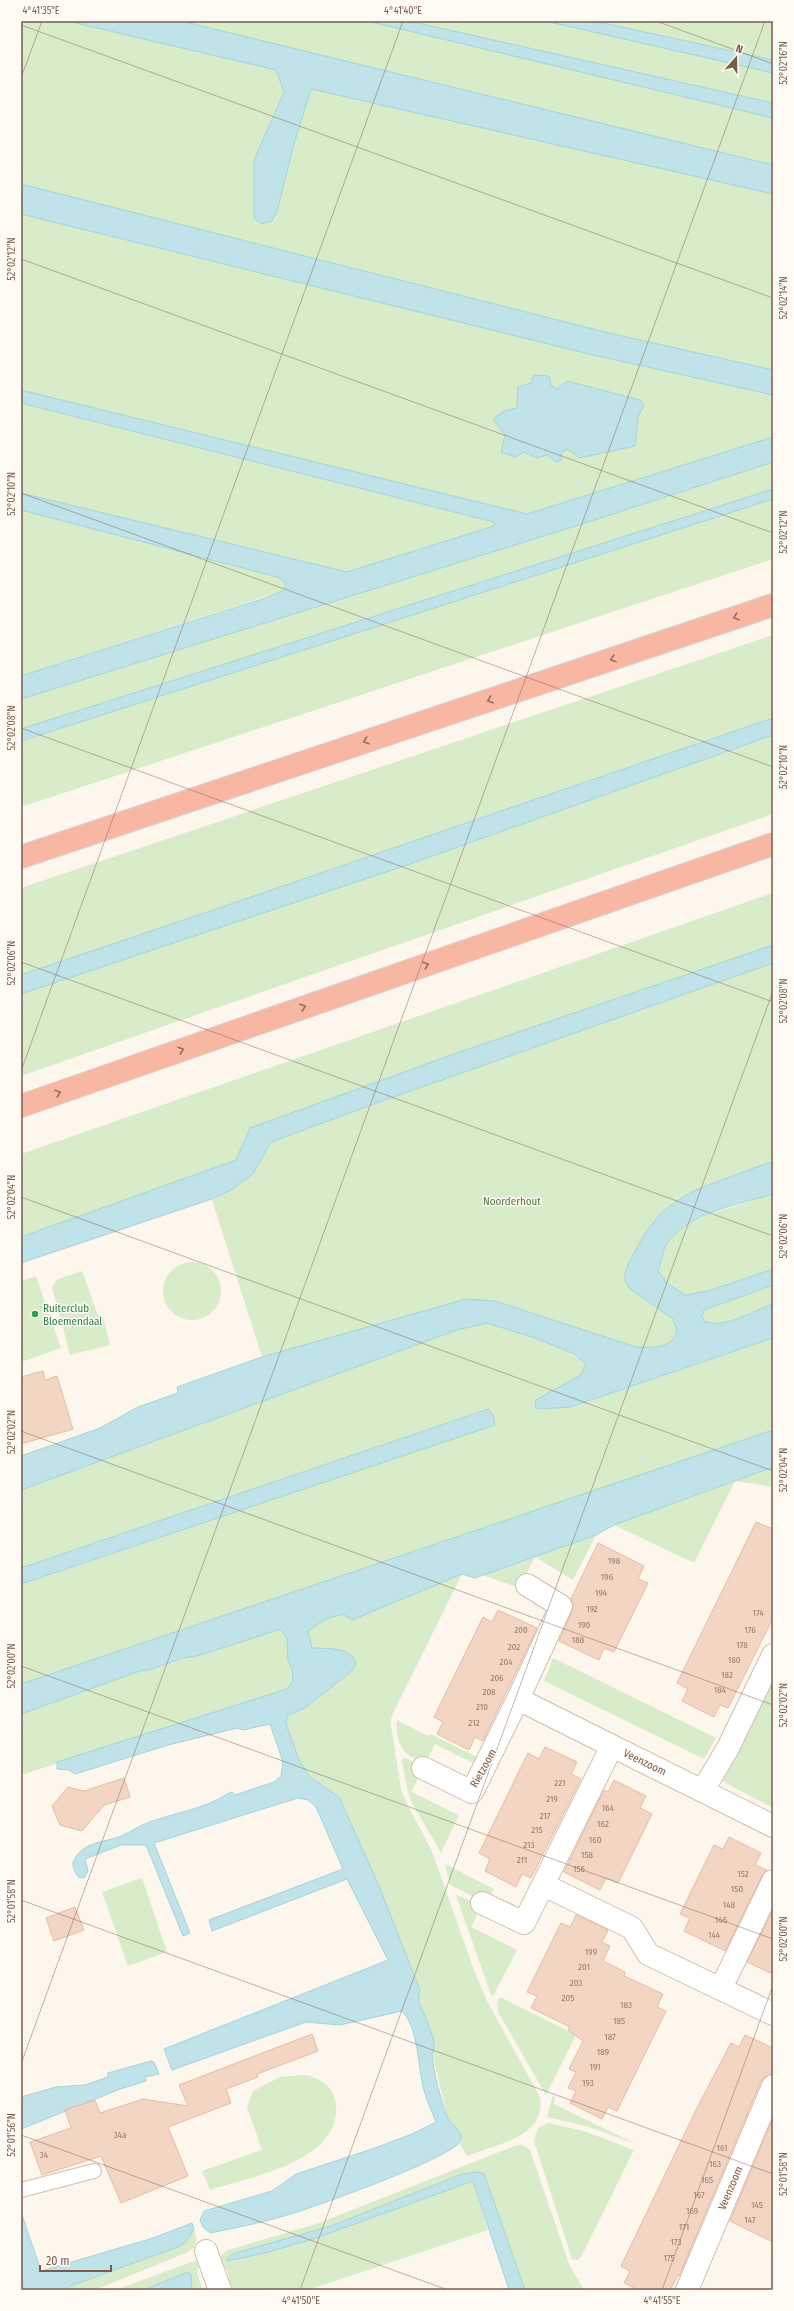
<svg xmlns="http://www.w3.org/2000/svg" width="794" height="2311" font-family="'Fira Sans Condensed',sans-serif">
  <rect width="100%" height="100%" fill="#fdf6ec"/>
  <path fill="#d8ecc9" fill-rule="evenodd" d="M21 21H67L276 70 284 92 254 160V218L262 224 293 147 311 88 773 194V370L609 333 21 184Z
    M181 21H367L773 118V165Z
    M409 21H545L773 73V103Z
    M594 21H773V60Z
    M21 214 589 354 773 395V437L527 514 21 390ZM567 381 640 400 644 405 638 417 635 446 579 458 568 449 537 458 524 452 516 457 501 452 506 435 504 411 517 408 518 387C532 382 544 382 557 389Z
    M21 403 495 522 494 526 347 572 21 493Z
    M773 462V489L21 729V699L579 525Z
    M773 499V559L21 807V741Z
    M21 510 277 577 285 582V590L21 676Z
    M773 635V718C522 803 272 891 21 975V888Z
    M773 735V814L21 1076V994L410 864Z
    M773 893V945L451 1055 251 1128 236 1160 21 1237V1154Z
    M773 963V1162L714 1183 678 1199 663 1211 647 1230 630 1262 659 1308 673 1319 676 1326 677 1333 669 1344 656 1347H636L570 1326 461 1317 262 1357 212 1200 231 1190 253 1174 271 1142 374 1104Z
    M773 1194V1269L708 1291 685 1295 668 1284 658 1271 666 1245 682 1227 710 1214Z
    M163 1291a29 29 0 1 1 58 0a29 29 0 1 1-58 0Z
    M82 1271 99 1318 103 1317 110 1345 70 1355 52 1287 58 1279Z
    M36 1276 61 1348 21 1362V1281Z
    M773 1285V1304C751 1311 728 1328 704 1322L702 1317 704 1310Z
    M487 1323C521 1333 558 1341 586 1364L581 1375 569 1381 571 1407 773 1338V1430L21 1684V1584L495 1425 487 1409 21 1568V1490L457 1330Z
    M773 1467V1487L735 1481 694 1563 614 1525Z
    M596 1535 573 1580 535 1557 519 1588 483 1575Z
    M462 1574 395 1709 391 1719V1726L401 1789 406 1802 432 1851 475 1973 487 2001 540 2097C547 2137 495 2145 467 2156L460 2144 462 2139 448 2118 432 2054 434 2043 418 1997 420 1990 379 1886 339 1797 309 1776 299 1760 286 1724 287 1716 305 1708 352 1671 356 1664 342 1651 312 1648 307 1631 326 1619 343 1614 352 1620Z
    M281 1629 287 1639 288 1661 292 1668 294 1681 287 1689 21 1775V1714L140 1671 149 1670 182 1658 197 1656Z
    M553 1658 716 1738 704 1759 544 1681Z
    M772 1675H773V1808L722 1781Z
    M397 1720 428 1736 431 1734 483 1760 479 1766 435 1744 427 1760C404 1762 394 1739 397 1720Z
    M405 1758 421 1765 419 1777 411 1792 459 1815 441 1853 412 1803 408 1792 402 1762V1759Z
    M445 1864 494 1889 490 1897 481 1900 450 1885Z
    M142 1878 167 1952 128 1966 102 1892Z
    M456 1895 479 1904V1911L471 1927 517 1950 493 1996 491 1995Z
    M500 1997 576 2035 546 2095 498 2012 497 2003Z
    M307 2075C323 2080 334 2087 336 2105 341 2161 250 2177 210 2190L202 2171 262 2150 247 2107 253 2091 280 2077Z
    M553 2095 555 2097 554 2104 636 2144 586 2126 547 2117Z
    M548 2123 584 2131 634 2150 581 2257 577 2260 572 2259 534 2141 538 2128Z
    M517 2145H522L530 2150 569 2264 584 2290H525L484 2174 474 2172 461 2174 331 2226 232 2254 227 2261 265 2253 316 2238 473 2181 488 2230 308 2290H227C233 2271 226 2271 218 2258L228 2250 319 2223Z
    M194 2229C197 2239 198 2246 188 2252L95 2290H67L69 2286 192 2233Z
    M197 2260 203 2265 199 2267 197 2273 203 2290H192L191 2274H182L144 2290H115Z"/>
  <path fill="#bfe3e8" stroke="#a5d3da" d="M67 21H181L773 165V194L311 89 293 147 277 211 272 221 262 224 254 218V160L284 92 276 70Z
    M367 21H409L773 103V118Z
    M545 21H594L773 60V73Z
    M21 184 609 333 773 370V395L589 354 21 214Z
    M534 375 549 376 551 385 557 389 567 381 640 400 644 405 638 417 635 446 579 458 568 449 562 452 561 460 557 462 547 455 537 458 524 452 516 457 501 452 505 435 493 419 504 411 517 408 518 387 531 383Z
    M21 390 527 514 773 437V462L579 525 21 699V676L265 598 285 590V582L277 577 21 510V493L347 572 494 526V522L21 403Z
    M773 489V499L21 741V729Z
    M773 718V735L410 864 21 994V975C272 891 522 803 773 718Z
    M773 945V963L374 1104 271 1142 253 1174 231 1190 212 1199 21 1263V1237L236 1160 250 1128 451 1055Z
    M773 1162V1194C740 1204 686 1213 666 1245 663 1250 661 1264 658 1271L668 1284 685 1295 708 1291 773 1269V1285L704 1310 702 1317 705 1322C728 1328 752 1311 773 1304V1338L570 1407 538 1409 535 1407 536 1400 581 1375 586 1364 574 1354 538 1339 487 1323 457 1330 21 1490V1456L100 1428 138 1407 178 1393 177 1387 262 1357 466 1299 495 1301 636 1347C651 1347 669 1350 676 1334 679 1328 673 1324 673 1319L629 1288 625 1280C624 1270 631 1259 635 1251 659 1206 680 1195 727 1178 742 1173 757 1166 773 1162Z
    M488 1409 493 1415 495 1425 21 1584V1568Z
    M773 1430V1467L614 1525 596 1535 475 1578 462 1574 352 1620 343 1614 326 1619 308 1631 312 1648C326 1649 352 1646 356 1664L352 1671 305 1708 287 1716 286 1724 299 1760 309 1776 339 1797 379 1886 420 1990C415 2003 424 2010 427 2021 429 2028 434 2037 434 2044 435 2048 432 2052 432 2056 434 2073 441 2102 448 2118 451 2125 463 2131 461 2140 458 2156 307 2210 284 2216 260 2223 235 2228 210 2233L203 2227 200 2220 204 2211 272 2191 296 2174 375 2148 412 2134 436 2122C431 2109 424 2095 422 2081 418 2062 417 2025 402 2011L340 2025 306 2022 172 2070 164 2049 388 1960 347 1879 212 1931 209 1920 343 1869 316 1807 308 1800 298 1798 154 1843 190 1933 183 1936 146 1845H121L85 1859 88 1871 84 1878 78 1877C75 1872 71 1865 74 1860 83 1842 104 1842 119 1837 129 1833 137 1827 147 1823 170 1814 208 1808 227 1794L232 1792 235 1795 274 1782 281 1776 283 1762 270 1724 243 1730 237 1728 168 1745 75 1774 69 1770 57 1769V1762L287 1689 293 1681 292 1668 288 1661 287 1639 281 1629 197 1656 182 1658 149 1670 140 1671 21 1714V1684Z
    M151 2061 154 2062 159 2074 145 2077 146 2081 120 2089 21 2129V2097L56 2087 85 2085 108 2077V2073Z
    M477 2172 484 2174 525 2290H509L473 2181 316 2238 265 2253 227 2261 228 2258 232 2254 331 2226 462 2174Z
    M21 2212 41 2271 153 2238 192 2223 194 2229 186 2242 178 2247 70 2286 67 2290H24L21 2281Z
    M187 2272 191 2274 192 2290H144Z"/>
  <path fill="#f3d5c3" stroke="#e6bba3" d="M43 1371 45 1380 57 1376 73 1429 21 1444V1377Z
    M756 1522 773 1529V1618L728 1708 720 1705 714 1717 682 1701 688 1689 677 1683Z
    M598 1543 644 1566 638 1579 648 1583 614 1652 604 1648 599 1660 559 1641 572 1611 573 1605 571 1599Z
    M498 1610 537 1628 483 1741 475 1737 469 1750 437 1734 443 1722 434 1717 483 1617 492 1622Z
    M545 1747 577 1762 571 1774 581 1779 531 1878 522 1874 516 1887 485 1871 490 1859 479 1853 528 1753 539 1759Z
    M124 1778 130 1797 104 1805 82 1831 60 1825 52 1806 68 1787 84 1791Z
    M614 1780 646 1796 640 1808 652 1814 618 1883 606 1878 600 1890 564 1872 604 1790 608 1792Z
    M729 1837 761 1853 755 1865 767 1870 762 1876 725 1951 684 1931 690 1918 680 1914 714 1845 723 1849Z
    M75 1907 84 1930 54 1941 46 1918Z
    M773 1910V1974L747 1962Z
    M576 1915 608 1930 602 1942 610 1946 603 1961 625 1972 624 1976 663 1994 657 2007 666 2011 617 2111 608 2107 602 2119 570 2103 576 2091 568 2088 576 2072 569 2069 583 2041 568 2030 570 2027 531 2008 537 1996 527 1992 561 1923 570 1927Z
    M312 2034 318 2051 257 2074 258 2077 226 2089 231 2103 168 2127 188 2176 121 2203 101 2156 42 2175 30 2142 71 2128 65 2110 95 2100 100 2113 143 2099 188 2106 179 2085Z
    M745 2035 773 2048V2074L766 2076 761 2081 679 2276 678 2275 670 2290H639L624 2283 630 2271 621 2266 697 2108 731 2043 739 2047Z
    M773 2118V2242L730 2221Z"/>
  <g fill="none" stroke-linecap="round" stroke-linejoin="round">
    <g stroke="#d1beb0" stroke-width="16">
      <path id="service" d="M21 2190 94 2171"/>
    </g>
    <g stroke="#d1beb0" stroke-width="24">
      <path id="minor" d="M518 1699 561 1606 527 1585
        M423 1768 472 1792 518 1699 612 1746
        M703 1790 728 1748 773 1655
        M544 1885 632 1928 648 1954 773 2014
        M482 1903 524 1923 612 1746 773 1826
        M721 1988 773 1881
        M206 2251 220 2290
        M687 2290 773 2086"/>
    </g>
    <g stroke="#dad1cd" stroke-width="24">
      <path id="motorway" d="M21 857 773 605
        M21 1106 773 844"/>
    </g>
    <use href="#service" stroke="#fff" stroke-width="14"/>
    <use href="#minor" stroke="#fff" stroke-width="22"/>
    <use href="#motorway" stroke="#f7b7a3" stroke-width="22"/>
  </g>
  <defs><path id="oneway-chevron" d="M-2-3.5L2.5 0L-2 3.5" fill="none" stroke-width="1.6" stroke-linecap="round" stroke-linejoin="round"/></defs>
  <g stroke="#936e5e">
    <use href="#oneway-chevron" transform="translate(736 617) rotate(161)"/>
    <use href="#oneway-chevron" transform="translate(613 659) rotate(161)"/>
    <use href="#oneway-chevron" transform="translate(490 700) rotate(161)"/>
    <use href="#oneway-chevron" transform="translate(366 741) rotate(161)"/>
    <use href="#oneway-chevron" transform="translate(426 965) rotate(-19)"/>
    <use href="#oneway-chevron" transform="translate(303 1007) rotate(-19)"/>
    <use href="#oneway-chevron" transform="translate(181 1050) rotate(-19)"/>
    <use href="#oneway-chevron" transform="translate(58 1093) rotate(-19)"/>
  </g>
  <path fill="none" stroke="#7a5c4d" stroke-width="1" stroke-opacity="0.45" d="M656 21 773 64M21 25 773 298M21 78 42 21M21 259 773 533M21 493 773 767M21 728 773 1002M21 962 773 1236M21 1071 403 21M21 1197 773 1471M21 1431 773 1705M21 1666 773 1939M21 1900 773 2174M21 2064 765 21M21 2135 448 2290M300 2290 773 991M662 2290 773 1985"/>
  <circle fill="#2e9e5b" stroke="#fffaf3" stroke-width="1.5" cx="35" cy="1314" r="4"/>
  <g text-anchor="middle" stroke-width="3" stroke-linejoin="round" paint-order="stroke">
    <g font-size="9" fill="#987a6a">
      <text x="614" y="1564">198</text>
      <text x="607" y="1580">196</text>
      <text x="601" y="1596">194</text>
      <text x="592" y="1612">192</text>
      <text x="758" y="1616">174</text>
      <text x="584" y="1628">190</text>
      <text x="521" y="1633">200</text>
      <text x="750" y="1633">176</text>
      <text x="578" y="1643">188</text>
      <text x="742" y="1648">178</text>
      <text x="514" y="1650">202</text>
      <text x="734" y="1663">180</text>
      <text x="506" y="1665">204</text>
      <text x="727" y="1678">182</text>
      <text x="497" y="1681">206</text>
      <text x="720" y="1693">184</text>
      <text x="489" y="1695">208</text>
      <text x="482" y="1710">210</text>
      <text x="474" y="1726">212</text>
      <text x="560" y="1786">221</text>
      <text x="552" y="1802">219</text>
      <text x="608" y="1811">164</text>
      <text x="545" y="1819">217</text>
      <text x="603" y="1827">162</text>
      <text x="537" y="1833">215</text>
      <text x="595" y="1843">160</text>
      <text x="529" y="1848">213</text>
      <text x="587" y="1858">158</text>
      <text x="522" y="1863">211</text>
      <text x="579" y="1872">156</text>
      <text x="743" y="1877">152</text>
      <text x="737" y="1892">150</text>
      <text x="729" y="1908">148</text>
      <text x="721" y="1923">146</text>
      <text x="714" y="1938">144</text>
      <text x="591" y="1955">199</text>
      <text x="584" y="1970">201</text>
      <text x="576" y="1986">203</text>
      <text x="568" y="2001">205</text>
      <text x="626" y="2008">183</text>
      <text x="619" y="2024">185</text>
      <text x="610" y="2040">187</text>
      <text x="603" y="2055">189</text>
      <text x="595" y="2070">191</text>
      <text x="588" y="2086">193</text>
      <text x="120" y="2138">34a</text>
      <text x="722" y="2151">161</text>
      <text x="44" y="2158">34</text>
      <text x="715" y="2167">163</text>
      <text x="707" y="2183">165</text>
      <text x="699" y="2198">167</text>
      <text x="757" y="2208">145</text>
      <text x="692" y="2214">169</text>
      <text x="750" y="2223">147</text>
      <text x="684" y="2230">171</text>
      <text x="676" y="2245">173</text>
      <text x="669" y="2261">175</text>
    </g>
    <g font-size="11" fill="#537a41" stroke="#fffaf3">
      <text x="512" y="1205">Noorderhout</text>
    </g>
    <g font-size="11" fill="#27864d" stroke="#fffaf3" text-anchor="start">
      <text x="43" y="1312">Ruiterclub<tspan x="43" dy="13">Bloemendaal</tspan></text>
    </g>
    <g font-size="11" fill="#7a5c4d" stroke="#fffaf3">
      <text transform="translate(645 1762) rotate(26)" y="4">Veenzoom</text>
      <text transform="translate(483 1768) rotate(-61)" y="4">Rietzoom</text>
      <text transform="translate(730 2188) rotate(-67)" y="4">Veenzoom</text>
    </g>
  </g>
  <rect width="794" height="2311" fill="none" stroke="#fffaf3" stroke-width="44"/>
  <g transform="translate(736 58) rotate(20)" stroke="#fffaf3" stroke-width="3" paint-order="stroke">
  <path d="M0-3L7 15L0 10L-7 15Z" fill="#7a5c4d"/>
  <text y="-6" font-size="11" font-weight="bold" text-anchor="middle" fill="#7a5c4d">N</text>
  </g>
  <path d="M40 2265v6h71v-6" fill="none" stroke="#7a5c4d" stroke-width="2"/>
  <text x="46" y="2265" font-size="12" fill="#7a5c4d" stroke="#fffaf3" stroke-width="3" paint-order="stroke">20 m</text>
  <rect x="22" y="22" width="750" height="2267" fill="none" stroke="#7a5c4d" stroke-width="1.5"/>
  <g font-size="10" text-anchor="middle" fill="#7a5c4d">
    <text x="41" y="14">4°41'35"E</text>
    <text x="403" y="14">4°41'40"E</text>
    <text transform="translate(783 63) rotate(-90)" y="4">52°02'16"N</text>
    <text transform="translate(11 259) rotate(-90)" y="4">52°02'12"N</text>
    <text transform="translate(783 298) rotate(-90)" y="4">52°02'14"N</text>
    <text transform="translate(11 494) rotate(-90)" y="4">52°02'10"N</text>
    <text transform="translate(783 532) rotate(-90)" y="4">52°02'12"N</text>
    <text transform="translate(11 728) rotate(-90)" y="4">52°02'08"N</text>
    <text transform="translate(783 767) rotate(-90)" y="4">52°02'10"N</text>
    <text transform="translate(11 963) rotate(-90)" y="4">52°02'06"N</text>
    <text transform="translate(783 1001) rotate(-90)" y="4">52°02'08"N</text>
    <text transform="translate(11 1197) rotate(-90)" y="4">52°02'04"N</text>
    <text transform="translate(783 1236) rotate(-90)" y="4">52°02'06"N</text>
    <text transform="translate(11 1432) rotate(-90)" y="4">52°02'02"N</text>
    <text transform="translate(783 1470) rotate(-90)" y="4">52°02'04"N</text>
    <text transform="translate(11 1666) rotate(-90)" y="4">52°02'00"N</text>
    <text transform="translate(783 1705) rotate(-90)" y="4">52°02'02"N</text>
    <text transform="translate(11 1901) rotate(-90)" y="4">52°01'58"N</text>
    <text transform="translate(783 1939) rotate(-90)" y="4">52°02'00"N</text>
    <text transform="translate(11 2135) rotate(-90)" y="4">52°01'56"N</text>
    <text transform="translate(783 2174) rotate(-90)" y="4">52°01'58"N</text>
    <text x="301" y="2304">4°41'50"E</text>
    <text x="662" y="2304">4°41'55"E</text>
  </g>
</svg>
